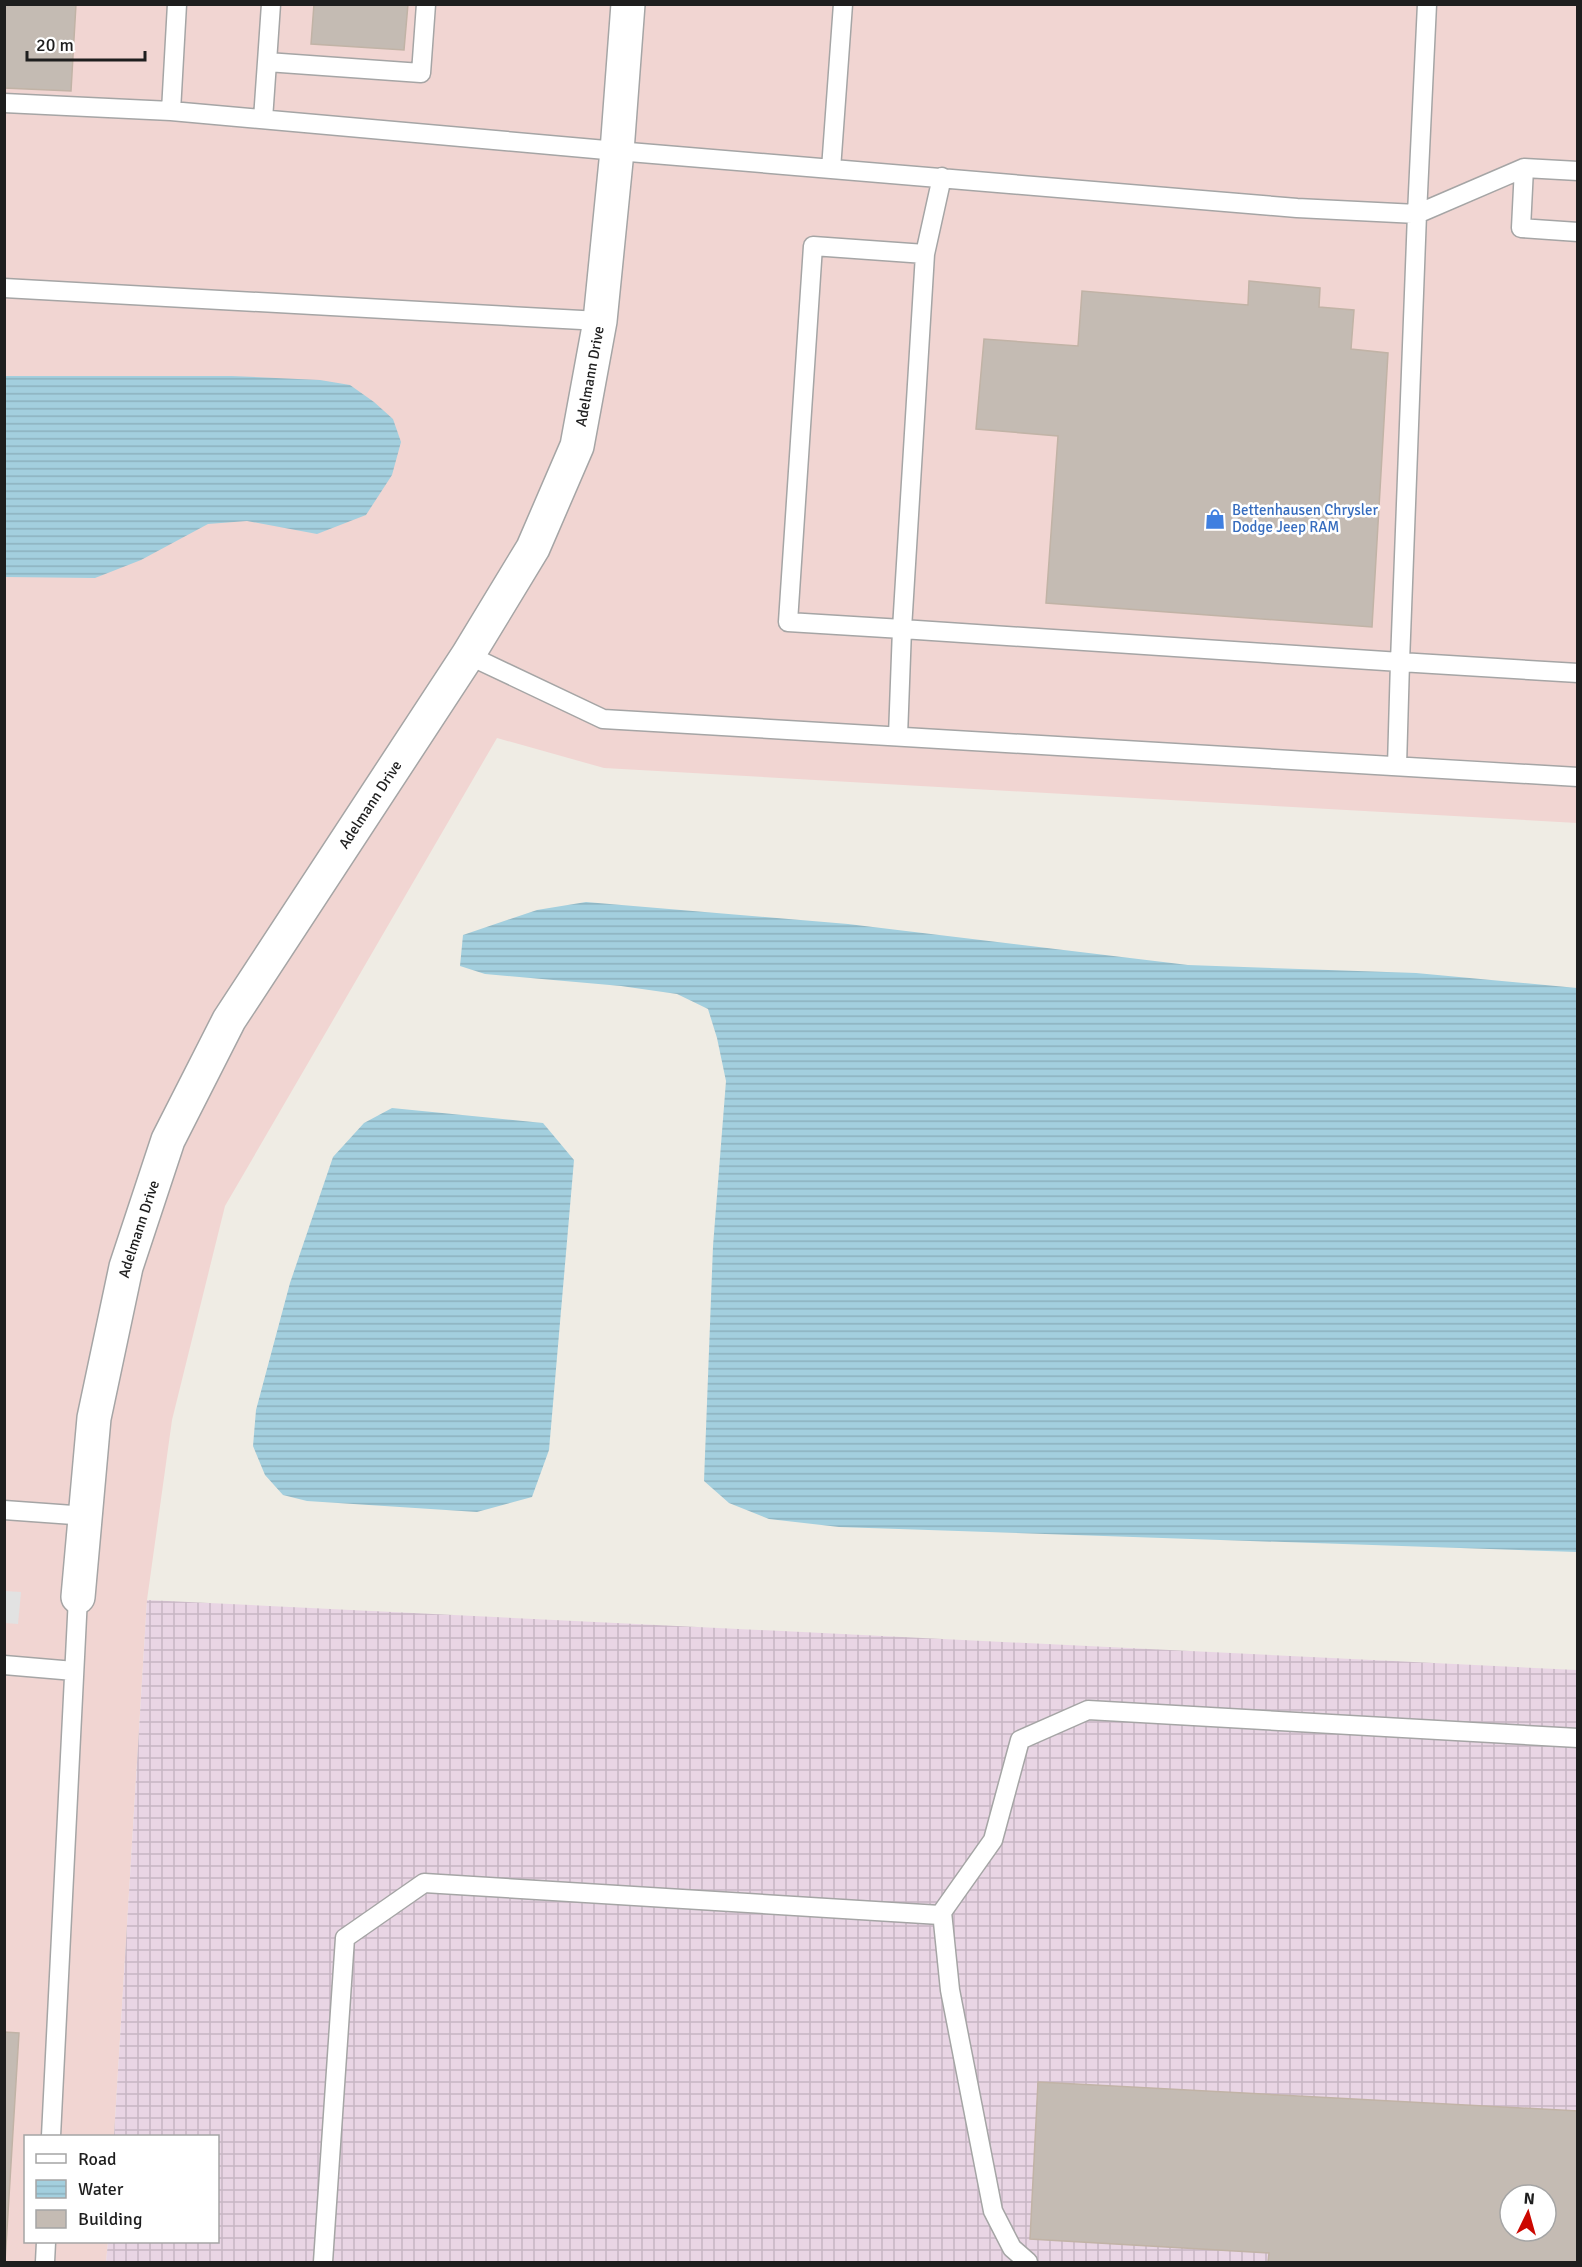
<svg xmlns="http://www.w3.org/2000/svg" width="1582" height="2267" font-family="Signika,sans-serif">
  <defs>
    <pattern id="industrial-grid" width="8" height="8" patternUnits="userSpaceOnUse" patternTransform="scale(1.5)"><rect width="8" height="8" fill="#e9d5e4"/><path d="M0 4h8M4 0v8" fill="none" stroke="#c7b6c3"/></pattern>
    <pattern id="water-rules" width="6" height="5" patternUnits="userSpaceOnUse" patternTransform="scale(1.5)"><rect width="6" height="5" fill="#a3cfde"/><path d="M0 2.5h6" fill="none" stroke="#8cb1be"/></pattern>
  </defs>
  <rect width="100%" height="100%" fill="#efece4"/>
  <path fill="#f1d5d2" d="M5 5H1577V823L604 768 497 738 225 1206 172 1420 147 1600 114 2136H26V2242H108L106 2262H5Z"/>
  <path fill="url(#industrial-grid)" fill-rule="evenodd" d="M147 1600 1577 1670V2262H106L108 2242H218V2136H114ZM1510 2195H1546V2231H1510Z"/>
  <path fill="#e2e2e2" d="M4 1591 21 1592 18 1624 5 1623Z"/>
  <path fill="url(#water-rules)" d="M5 376H232L320 380 350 385 374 402 393 419 401 442 392 475 366 515 317 534 247 521 208 524 141 560 95 578 5 577Z
    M586 902 848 924 1188 965 1416 973 1577 988V1552L839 1527 769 1519 729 1503 704 1481 713 1246 726 1081 717 1038 708 1009 677 994 621 986 485 974 460 966 463 935 537 910Z
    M392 1108 543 1123 574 1160 549 1450 532 1497 477 1512 307 1501 283 1495 265 1475 253 1446 256 1410 290 1283 333 1157 364 1123Z"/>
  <path fill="#c4bbb3" stroke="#c1b3a6" stroke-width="1.5" fill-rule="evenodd" d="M4 4H76L71 91 4 88Z
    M314 4H408L404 50 311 44Z
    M1249 281 1320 288 1319 307 1354 310 1351 349 1388 353 1372 627 1046 603 1058 436 976 429 984 339 1078 346 1082 291 1248 305Z
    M4 2032 19 2033 5 2262H4Z
    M1038 2082 1578 2111V2262H1268L1269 2253 1030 2239ZM1510 2195H1546V2231H1510Z"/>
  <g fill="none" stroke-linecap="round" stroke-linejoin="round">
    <g stroke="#a5a5a5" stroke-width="21">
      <path id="lane" d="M267 62 271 4
        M4 103 171 111 617 151 1297 208 1417 214 1427 4
        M171 111 177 4
        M263 119 267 62 421 73 426 4
        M1524 168 1521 228 1578 232
        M831 169 843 4
        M925 254 942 177
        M4 288 600 321
        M468 655 603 719 1578 777
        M898 736 902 629 788 622 813 246 925 254 902 629 1400 662 1417 214 1524 168 1578 171
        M1397 766 1400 662 1578 673
        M4 1510 87 1516
        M4 1665 74 1671
        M942 1912 950 1990 993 2211 1012 2248 1028 2262
        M51 2136 78 1597
        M45 2262 46 2242
        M323 2262 345 1938 424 1883 940 1915 993 1840 1020 1740 1088 1710 1578 1738"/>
    </g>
    <g stroke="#a5a5a5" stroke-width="36">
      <g id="street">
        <path id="s1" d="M78 1597 94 1418 126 1267 168 1140 229 1020 468 655 533 548 577 446 600 321 617 151 628 4"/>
      </g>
    </g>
    <use href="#lane" stroke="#fff" stroke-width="18"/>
    <use href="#street" stroke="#fff" stroke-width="33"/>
  </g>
  <defs>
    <g id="shop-bare" transform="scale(1.62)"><path d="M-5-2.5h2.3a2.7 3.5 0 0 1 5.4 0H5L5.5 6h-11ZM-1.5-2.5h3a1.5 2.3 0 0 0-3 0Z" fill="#3f7fe0" stroke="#fff" stroke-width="2.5" paint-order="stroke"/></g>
  </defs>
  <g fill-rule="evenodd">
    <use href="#shop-bare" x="1215" y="519"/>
  </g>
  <g text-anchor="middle" stroke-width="5" stroke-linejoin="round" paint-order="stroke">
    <g font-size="15" fill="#1e1e1e" stroke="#fff">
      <text dy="5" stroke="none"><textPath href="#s1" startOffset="1346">Adelmann Drive</textPath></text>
      <text dy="5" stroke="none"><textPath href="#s1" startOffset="860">Adelmann Drive</textPath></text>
      <text dy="5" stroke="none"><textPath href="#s1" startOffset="374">Adelmann Drive</textPath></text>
    </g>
    <g font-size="15" fill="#366cbe" stroke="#fff" text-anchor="start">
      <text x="1232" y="515">Bettenhausen Chrysler<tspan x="1232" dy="17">Dodge Jeep RAM</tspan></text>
    </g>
  </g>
  <rect width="1582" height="2267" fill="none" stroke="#1e1e1e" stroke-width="12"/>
  <rect x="24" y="2135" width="195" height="108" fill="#ffffff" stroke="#a5a5a5" stroke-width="1.5"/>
  <rect x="36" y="2154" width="30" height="9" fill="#ffffff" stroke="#a5a5a5" stroke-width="1.5"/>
  <text x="78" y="2165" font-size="18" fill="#1e1e1e">Road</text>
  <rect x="36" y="2180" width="30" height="18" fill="url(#water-rules)" stroke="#a5a5a5" stroke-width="1.5"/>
  <text x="78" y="2195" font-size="18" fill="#1e1e1e">Water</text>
  <rect x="36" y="2210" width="30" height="18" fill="#c4bbb3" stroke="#a5a5a5" stroke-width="1.5"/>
  <text x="78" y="2225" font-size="18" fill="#1e1e1e">Building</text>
  <g transform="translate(1528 2213) rotate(5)"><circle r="28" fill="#ffffff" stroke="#a5a5a5" stroke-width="1.5"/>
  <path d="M0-4.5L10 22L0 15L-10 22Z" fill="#cc0700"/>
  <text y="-9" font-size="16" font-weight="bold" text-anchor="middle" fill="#1e1e1e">N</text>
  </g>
  <path d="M27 51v9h118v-9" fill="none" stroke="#1e1e1e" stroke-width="3"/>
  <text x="36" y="51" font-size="18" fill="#1e1e1e" stroke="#ffffff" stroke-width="4.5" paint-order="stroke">20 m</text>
</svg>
